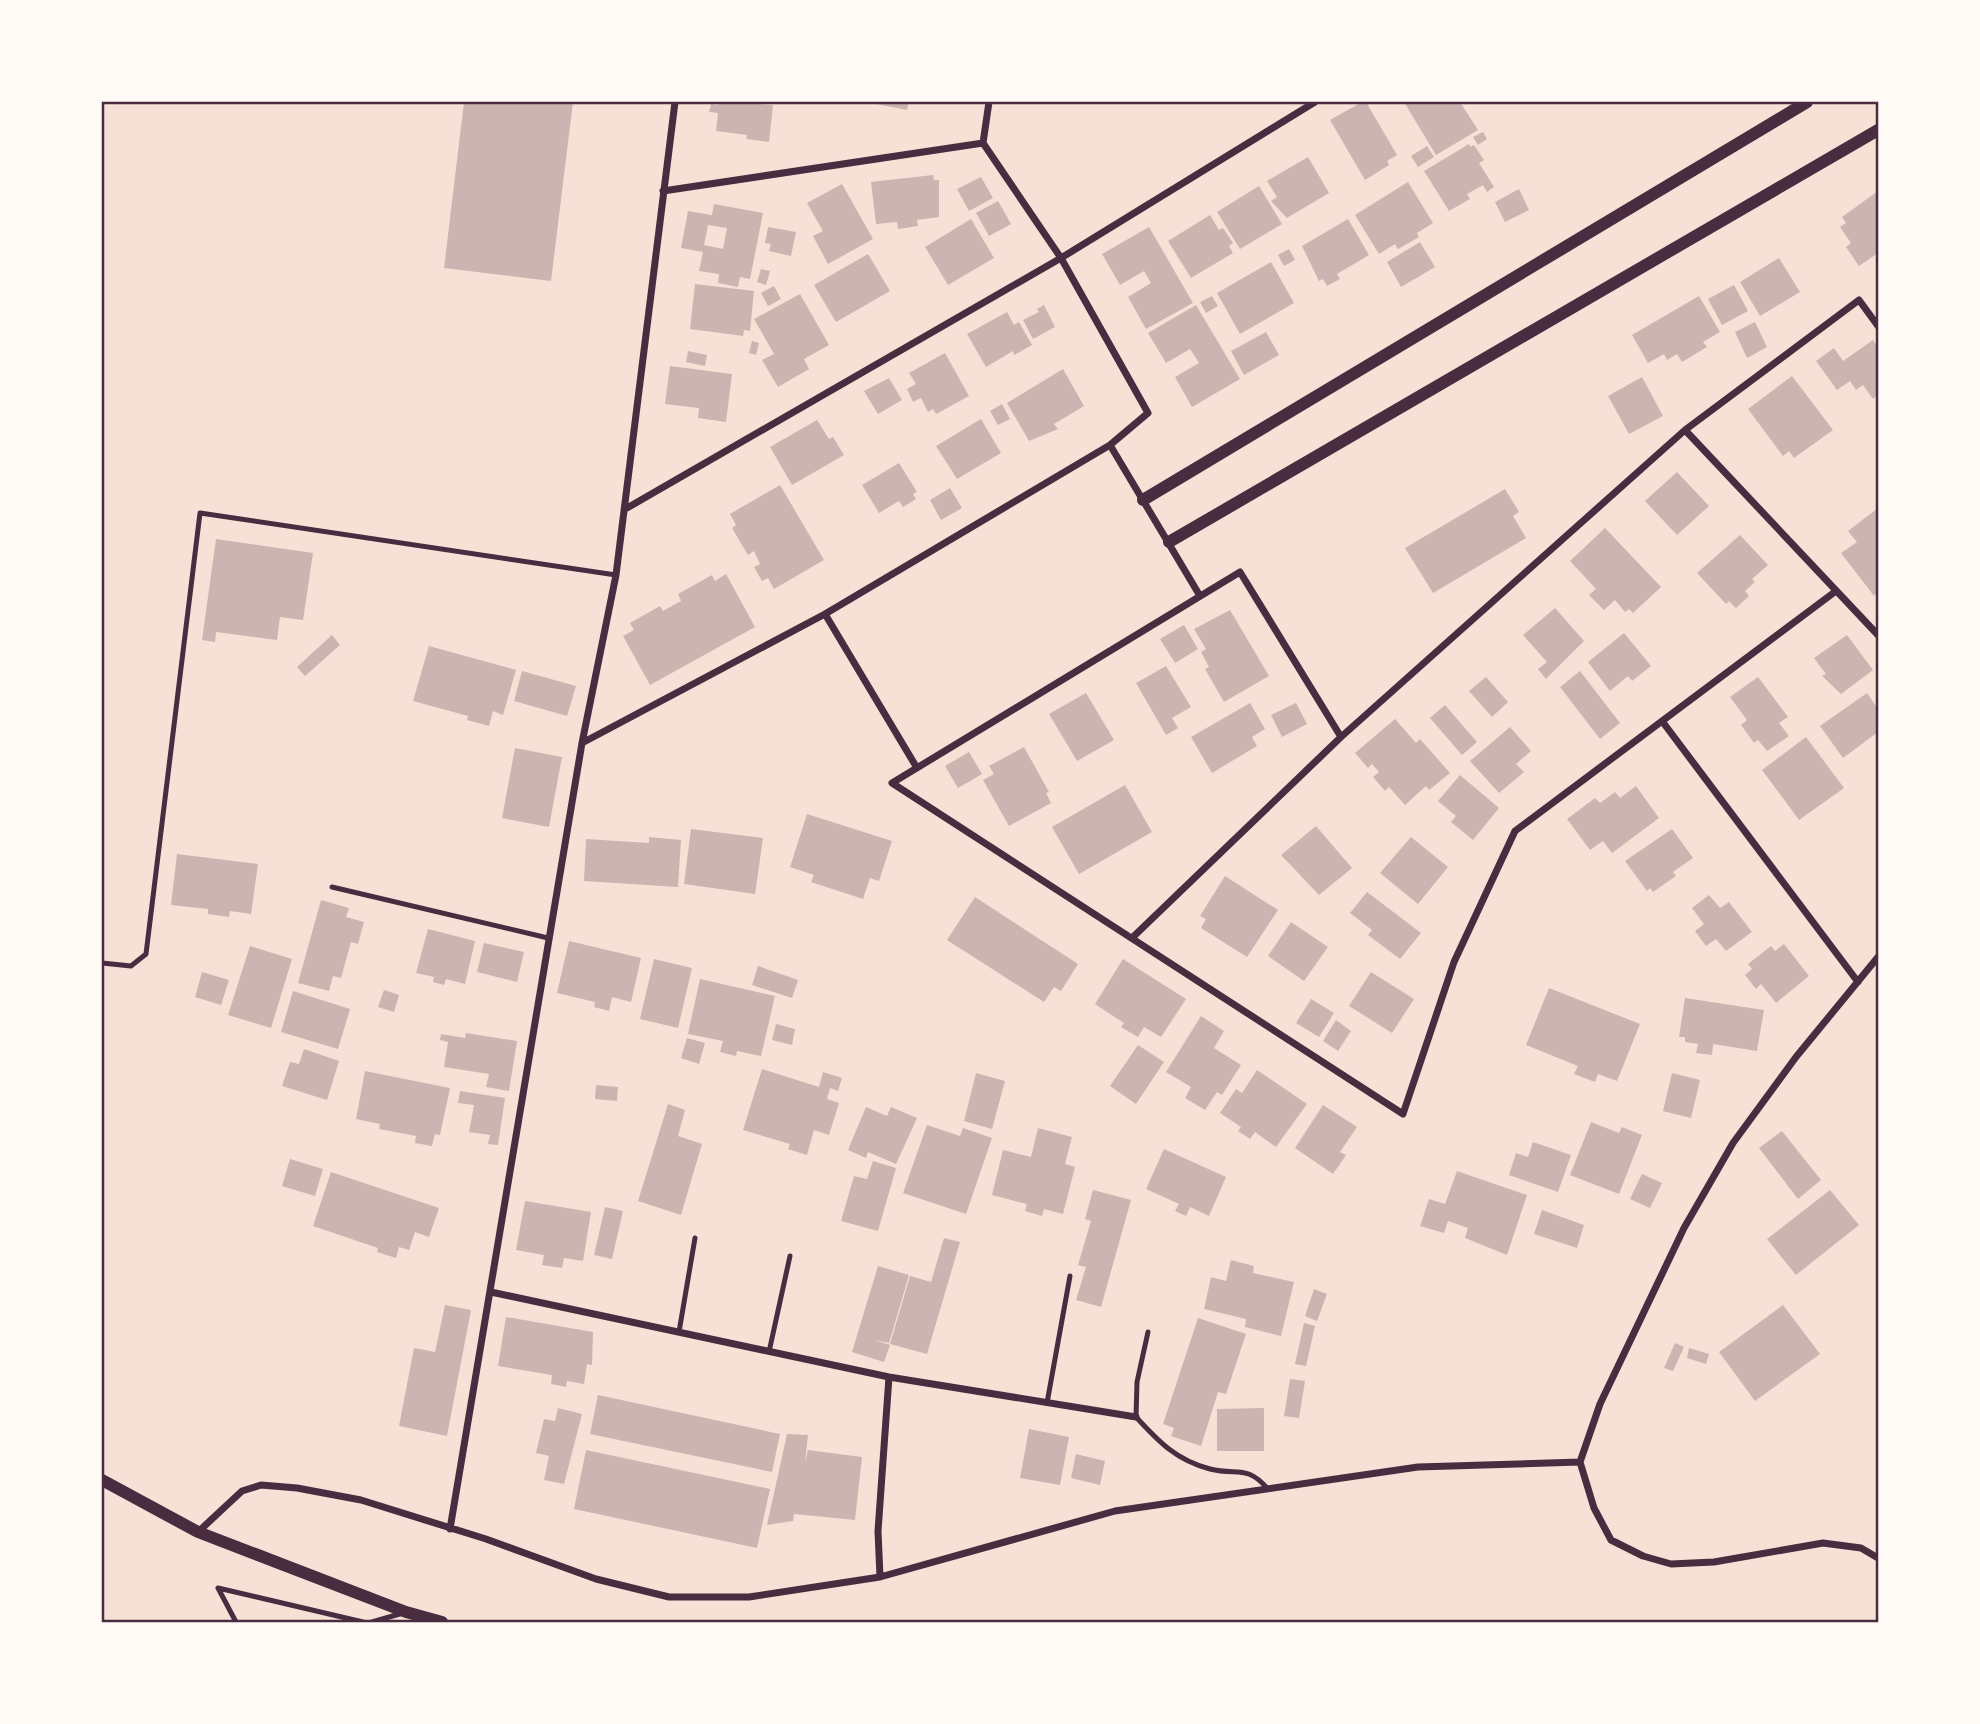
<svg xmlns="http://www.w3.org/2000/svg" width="1980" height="1724" font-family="'Alegreya Sans',sans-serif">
  <rect width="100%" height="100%" fill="#f7e1d7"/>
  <path fill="#ccb4b1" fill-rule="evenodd" d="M464 102H573L551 281 444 268Z
    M719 102 773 105 769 142 746 139 747 135 716 131 718 113 709 112 711 104 718 105Z
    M866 102H909L907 110Z
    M1362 102H1366L1397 155 1387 161 1389 165 1365 180 1330 120Z
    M1404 102H1460L1478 130 1436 155Z
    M1483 132 1487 139 1478 145 1473 137Z
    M1469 144 1470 147 1474 145 1484 160 1479 163 1494 187 1487 192 1483 185 1467 194 1470 199 1449 211 1424 171Z
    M1427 146 1434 157 1418 167 1411 156Z
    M1308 157 1329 193 1287 218 1271 201 1277 197 1267 181Z
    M933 175 934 180H939V217L917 220 918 226 898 229 897 222 876 224 871 182Z
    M981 177 993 198 969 211 957 189Z
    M1408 182 1433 223 1417 233 1419 237 1398 249 1395 244 1379 254 1355 215Z
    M842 184 873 239 828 264 813 236 823 231 807 203Z
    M1259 186 1282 224 1240 249 1217 212Z
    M1519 189 1529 210 1505 222 1495 202Z
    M1878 191V253L1859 266 1846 247 1851 243 1840 227 1846 223 1842 217Z
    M998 201 1011 224 989 236 976 213Z
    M714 204 763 213 750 279 740 277 738 287 718 283 719 274 699 271 703 252 681 248 688 211 712 215ZM708 225 727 228 723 249 704 245Z
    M1210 215 1219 230 1223 228 1233 243 1229 246 1233 253 1191 278 1168 241Z
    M971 219 994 258 948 285 925 247Z
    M1348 219 1369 255 1337 274 1340 279 1327 286 1323 279 1319 281 1302 246Z
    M768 227 796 232 791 256 769 251 771 244 765 243Z
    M1149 227 1193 303 1146 329 1128 297 1151 283 1144 271 1120 285 1102 254Z
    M1420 242 1435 267 1401 287 1387 262Z
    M1289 249 1295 260 1284 266 1278 255Z
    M868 254 890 291 836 322 814 285Z
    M1779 258 1800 292 1760 316 1740 282Z
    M1271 262 1294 303 1240 334 1217 293Z
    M761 269 770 271 766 285 757 282Z
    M695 284 754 291 750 331 744 330 743 336 690 329Z
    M1734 285 1748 311 1722 325 1708 299Z
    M774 286 781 299 768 306 761 293Z
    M800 294 829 345 804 359 809 369 778 387 762 360 774 354 754 319Z
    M1212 296 1218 306 1206 313 1200 302Z
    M1699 296 1720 332 1703 342 1707 347 1682 362 1677 354 1667 360 1664 354 1648 363 1632 335Z
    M1044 305 1055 327 1033 339 1023 320 1039 312 1037 309Z
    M1196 305 1240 379 1192 407 1175 377 1199 363 1190 349 1166 363 1148 333Z
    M1007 312 1014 325 1019 322 1032 345 1014 355 1013 351 986 367 967 334Z
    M1755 322 1767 347 1747 358 1735 332Z
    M1266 332 1279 355 1244 375 1231 351Z
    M1873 340 1878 348V395L1873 399 1863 385 1856 390 1850 381 1837 390 1816 361 1834 348 1843 361Z
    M752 341 759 343 756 355 749 353Z
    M688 351 707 355 705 366 686 362Z
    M945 353 969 396 936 414 933 409 928 412 921 398 913 402 907 389 916 384 909 373Z
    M670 366 732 374 726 422 698 418 699 408 665 404Z
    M1063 369 1084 406 1054 424 1058 429 1029 441 1007 403Z
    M1792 376 1833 430 1794 458 1789 451 1783 456 1748 409Z
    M1642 377 1663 416 1629 434 1608 396Z
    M889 378 902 400 878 414 864 391Z
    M1002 404 1010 419 998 425 990 411Z
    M981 419 1001 453 957 479 936 446Z
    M817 420 829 439 833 437 844 455 792 485 770 447Z
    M899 463 917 492 913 494 916 499 903 507 899 501 879 513 862 485Z
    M1677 472 1709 506 1677 535 1645 501Z
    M780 485 824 560 774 589 768 578 762 581 754 567 760 564 754 551 748 555 732 528 736 525 730 514Z
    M950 488 962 508 941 520 930 500Z
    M1505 489 1519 512 1513 516 1526 538 1433 593 1405 548Z
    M1878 508V592L1874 596 1841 553 1857 542 1848 531Z
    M1605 528 1661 587 1633 613 1629 609 1625 612 1615 600 1604 610 1589 595 1596 589 1570 561Z
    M1740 535 1768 565 1752 579 1755 582 1745 591 1749 596 1736 608 1729 601 1726 604 1697 573Z
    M216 539 313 553 303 620 280 617 277 640 216 632 215 642 202 640Z
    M726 574 755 627 650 685 623 636 634 630 630 623 660 606 663 611 681 601 678 594 712 575 715 581Z
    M1555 608 1584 641 1546 679 1538 669 1547 662 1523 635Z
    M1230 610 1269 676 1224 702 1205 669 1209 667 1201 652 1206 649 1194 629Z
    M1184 625 1198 649 1175 663 1160 639Z
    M1624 633 1651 666 1632 681 1628 676 1610 691 1588 662Z
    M332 635 340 645 305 676 297 667Z
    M1847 635 1873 670 1841 694 1822 676 1826 674 1814 658Z
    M429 646 516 670 503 715 493 711 489 726 467 720 468 716 413 701Z
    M1166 666 1191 707 1172 718 1178 728 1166 735 1136 683Z
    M522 671 576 686 567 716 514 701Z
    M1580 671 1620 723 1600 739 1560 687Z
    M1486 677 1508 702 1492 717 1469 691Z
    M1758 677 1788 717 1779 723 1789 736 1767 751 1758 740 1754 743 1741 725 1747 720 1730 697Z
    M1086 693 1114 740 1077 761 1049 714Z
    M1867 693 1878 709V732L1843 758 1820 726Z
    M1250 703 1265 729 1252 737 1257 746 1212 773 1191 737Z
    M1296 703 1307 724 1282 737 1271 715Z
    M1445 705 1477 742 1462 755 1430 718Z
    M1395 719 1416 743 1420 739 1450 773 1429 790 1426 786 1405 805 1389 787 1385 791 1373 777 1379 772 1372 764 1368 768 1355 753Z
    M1510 727 1531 751 1516 764 1524 772 1499 793 1470 761Z
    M1806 737 1844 788 1799 820 1762 770Z
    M1024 747 1049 792 1046 793 1051 803 1009 826 983 780 994 774 989 766Z
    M515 748 562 757 549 827 502 818Z
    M969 752 982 774 958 788 945 766Z
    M1460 775 1499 808 1473 840 1451 822 1456 816 1438 801Z
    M1125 785 1152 832 1079 874 1052 827Z
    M1636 786 1659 818 1612 853 1603 841 1590 850 1567 819 1595 798 1600 803 1615 792 1620 798Z
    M807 814 892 841 879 881 870 878 863 899 811 882 814 875 790 867Z
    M1316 826 1352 868 1319 895 1281 855Z
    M691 829 763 838 755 894 684 884Z
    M1672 829 1693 858 1673 872 1676 876 1653 892 1650 888 1647 891 1625 861Z
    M649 837 681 840 678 887 584 881 586 839 649 843Z
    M1411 837 1448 867 1418 904 1380 873Z
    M177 854 258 864 251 914 230 911 229 917 208 914V909L171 905Z
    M1225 876 1278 910 1247 957 1201 928 1206 919 1200 916Z
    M1367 892 1421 933 1400 959 1368 935 1372 930 1350 913Z
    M1709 895 1720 908 1729 902 1752 932 1726 951 1716 939 1706 946 1695 931 1704 924 1692 908Z
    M975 897 1078 964 1061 991 1054 987 1044 1002 947 940Z
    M321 900 349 908 346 917 364 922 358 944 351 942 341 978 333 976 329 991 298 983Z
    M1291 922 1328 947 1304 981 1268 956Z
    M428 929 475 941 465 984 446 979 444 985 433 982 434 977 416 973Z
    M569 941 641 958 631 1002 612 997 609 1011 594 1007 595 1002 557 993Z
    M484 943 524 952 517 982 477 972Z
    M1784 944 1809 976 1776 1003 1761 984 1756 989 1745 975 1752 969 1748 964 1771 946 1775 951Z
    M250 946 292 959 271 1028 228 1015Z
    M654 959 692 968 678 1028 640 1019Z
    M1123 959 1186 999 1161 1037 1144 1027 1138 1037 1121 1027 1124 1023 1095 1004Z
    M758 966 798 980 792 998 752 985Z
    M202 972 229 980 221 1005 195 997Z
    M1371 972 1414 999 1392 1033 1349 1006Z
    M700 979 775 996 761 1056 737 1051 736 1056 720 1052 723 1041 688 1034Z
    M1549 988 1640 1024 1617 1081 1598 1074 1595 1082 1574 1074 1578 1066 1526 1045Z
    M384 990 399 995 394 1012 378 1007Z
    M293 991 350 1009 338 1049 281 1032Z
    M1685 998 1764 1010 1757 1051 1713 1044 1712 1055 1696 1053 1698 1044 1685 1042V1037H1679Z
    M1311 999 1334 1013 1319 1037 1296 1023Z
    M1201 1016 1224 1031 1214 1048 1241 1065 1222 1095 1217 1092 1205 1110 1185 1098 1191 1087 1166 1072Z
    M1336 1020 1351 1031 1338 1051 1323 1041Z
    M776 1024 795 1029 792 1045 772 1040Z
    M466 1033 517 1041 509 1091 486 1087 489 1074 444 1067 448 1042 440 1040 441 1034 465 1038Z
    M687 1038 705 1043 699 1064 681 1058Z
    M1138 1045 1164 1062 1136 1104 1110 1086Z
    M304 1049 339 1061 327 1100 282 1086 290 1062 299 1064Z
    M762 1069 819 1087 823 1072 842 1078 838 1091 830 1088 827 1099 839 1103 829 1135 814 1130 807 1155 788 1149 790 1144 743 1130Z
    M1257 1070 1307 1104 1276 1147 1255 1132 1250 1139 1238 1131 1241 1127 1220 1113 1236 1089 1242 1093Z
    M365 1071 450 1088 440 1135 435 1134 432 1146 415 1143 416 1136 379 1129 380 1124 356 1119Z
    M976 1073 1005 1081 992 1129 964 1121Z
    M1672 1073 1700 1080 1691 1118 1663 1111Z
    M596 1085 618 1087 617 1101 595 1099Z
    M460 1091 505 1098 498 1145 488 1144 490 1135 469 1132 474 1105 458 1103Z
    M668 1104 685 1110 678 1136 702 1144 681 1215 638 1201Z
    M1323 1105 1357 1127 1340 1152 1346 1155 1333 1174 1295 1148Z
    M866 1107 887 1116 891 1107 917 1118 896 1164 868 1152 866 1158 848 1150Z
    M1591 1122 1619 1133 1622 1127 1642 1135 1619 1194 1570 1175Z
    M927 1125 960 1136 963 1128 992 1138 966 1214 903 1193Z
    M1038 1128 1072 1137 1065 1164 1075 1167 1063 1214 1044 1209 1042 1216 1025 1211 1027 1204 992 1195 1003 1150 1031 1157Z
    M1782 1131 1821 1180 1798 1199 1759 1148Z
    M1533 1142 1571 1155 1558 1192 1509 1175 1516 1153 1528 1157Z
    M1164 1149 1226 1177 1209 1216 1190 1207 1186 1216 1175 1211 1179 1204 1146 1189Z
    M290 1159 323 1169 315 1196 282 1186Z
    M873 1161 896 1168 878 1231 841 1221 854 1176 867 1179Z
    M1457 1171 1527 1195 1507 1255 1465 1238 1468 1228 1448 1221 1444 1233 1420 1226 1429 1199 1445 1204Z
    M331 1172 439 1208 429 1237 415 1232 409 1250 399 1247 396 1258 377 1252 378 1248 313 1226Z
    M1642 1174 1662 1183 1650 1208 1630 1199Z
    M1093 1190 1131 1200 1101 1307 1076 1300 1086 1267 1078 1265 1091 1221 1085 1219Z
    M1830 1190 1859 1225 1796 1275 1767 1239Z
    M525 1201 591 1212 583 1261 564 1258 562 1268 542 1265 544 1255 516 1250Z
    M605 1207 623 1211 612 1259 594 1255Z
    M1542 1210 1584 1225 1577 1248 1534 1234Z
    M944 1238 960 1242 927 1354 890 1344 910 1276 931 1282Z
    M1231 1260 1254 1266 1253 1273 1294 1282 1281 1336 1245 1327 1246 1319 1204 1309 1211 1277 1226 1281Z
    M878 1266 909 1275 889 1343 874 1340 890 1345 884 1362 852 1352Z
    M1314 1289 1327 1294 1317 1321 1305 1316Z
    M445 1305 471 1310 447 1436 399 1426 414 1348 435 1352Z
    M1783 1305 1820 1354 1755 1401 1719 1352Z
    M506 1317 593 1332 592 1365 587 1364 584 1384 567 1381 566 1387 551 1384 552 1375 498 1366Z
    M1198 1318 1246 1334 1226 1394 1218 1392 1201 1446 1171 1436 1174 1428 1163 1424Z
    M1304 1323 1315 1326 1306 1366 1295 1364Z
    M1675 1343 1684 1347 1673 1371 1664 1368Z
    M1689 1348 1709 1354 1706 1364 1687 1358Z
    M1290 1379 1305 1381 1299 1418 1284 1416Z
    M598 1395 780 1434 772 1472 590 1434Z
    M558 1408 582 1414 564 1484 544 1480 549 1456 536 1453 544 1419 555 1421Z
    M1264 1408V1451H1217V1409Z
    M1029 1429 1069 1437 1060 1485 1020 1478Z
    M787 1434 808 1435 805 1463 808 1450 862 1457 855 1520 794 1514 793 1521 767 1525Z
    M586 1450 770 1489 757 1548 574 1509Z
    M1076 1454 1105 1461 1100 1485 1071 1478Z"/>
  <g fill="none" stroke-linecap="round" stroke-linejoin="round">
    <path stroke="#4a2c40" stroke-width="5" d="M332 887 548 938
      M102 963 131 966 146 954 200 513 616 575
      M679 1332 695 1238
      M1148 1332 1137 1382 1136 1417C1159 1442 1176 1460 1210 1469 1238 1476 1246 1464 1268 1489
      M769 1352 790 1256
      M1047 1403 1070 1276
      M236 1622 218 1588 363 1622
      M372 1622 403 1613"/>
    <path stroke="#4a2c40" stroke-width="7" d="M983 143 989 102
      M1685 430 1878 635
      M1110 445 1200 596
      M627 508 1061 258 1315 102
      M825 614 917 768
      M1662 721 1858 982
      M1341 737 1240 572 892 783 1403 1114 1454 962 1515 831 1836 591
      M582 743 825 614 1110 445 1148 413 1061 258 983 143 663 191
      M1133 937 1341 737 1685 430 1859 300 1878 326
      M491 1292 889 1377 1136 1417
      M1580 1462 1600 1404 1684 1228 1733 1143 1796 1057 1878 957
      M450 1529 582 743 616 575 675 102
      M198 1532 242 1491 261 1485 297 1488 361 1500 486 1539 596 1579 669 1597H749L880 1577 1115 1511 1418 1467 1580 1462 1594 1508 1611 1540 1643 1556 1671 1564 1714 1562 1823 1543 1861 1548 1878 1558
      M880 1577 878 1531 889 1377"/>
    <path stroke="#4a2c40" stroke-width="12" d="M1143 500 1807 102
      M1169 542 1878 130
      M102 1480 198 1532 406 1612 442 1622"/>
  </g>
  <rect width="1980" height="1724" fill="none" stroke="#fffaf5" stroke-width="206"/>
  <rect x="103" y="103" width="1774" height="1518" fill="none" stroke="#4a2c40" stroke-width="2.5"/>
</svg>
